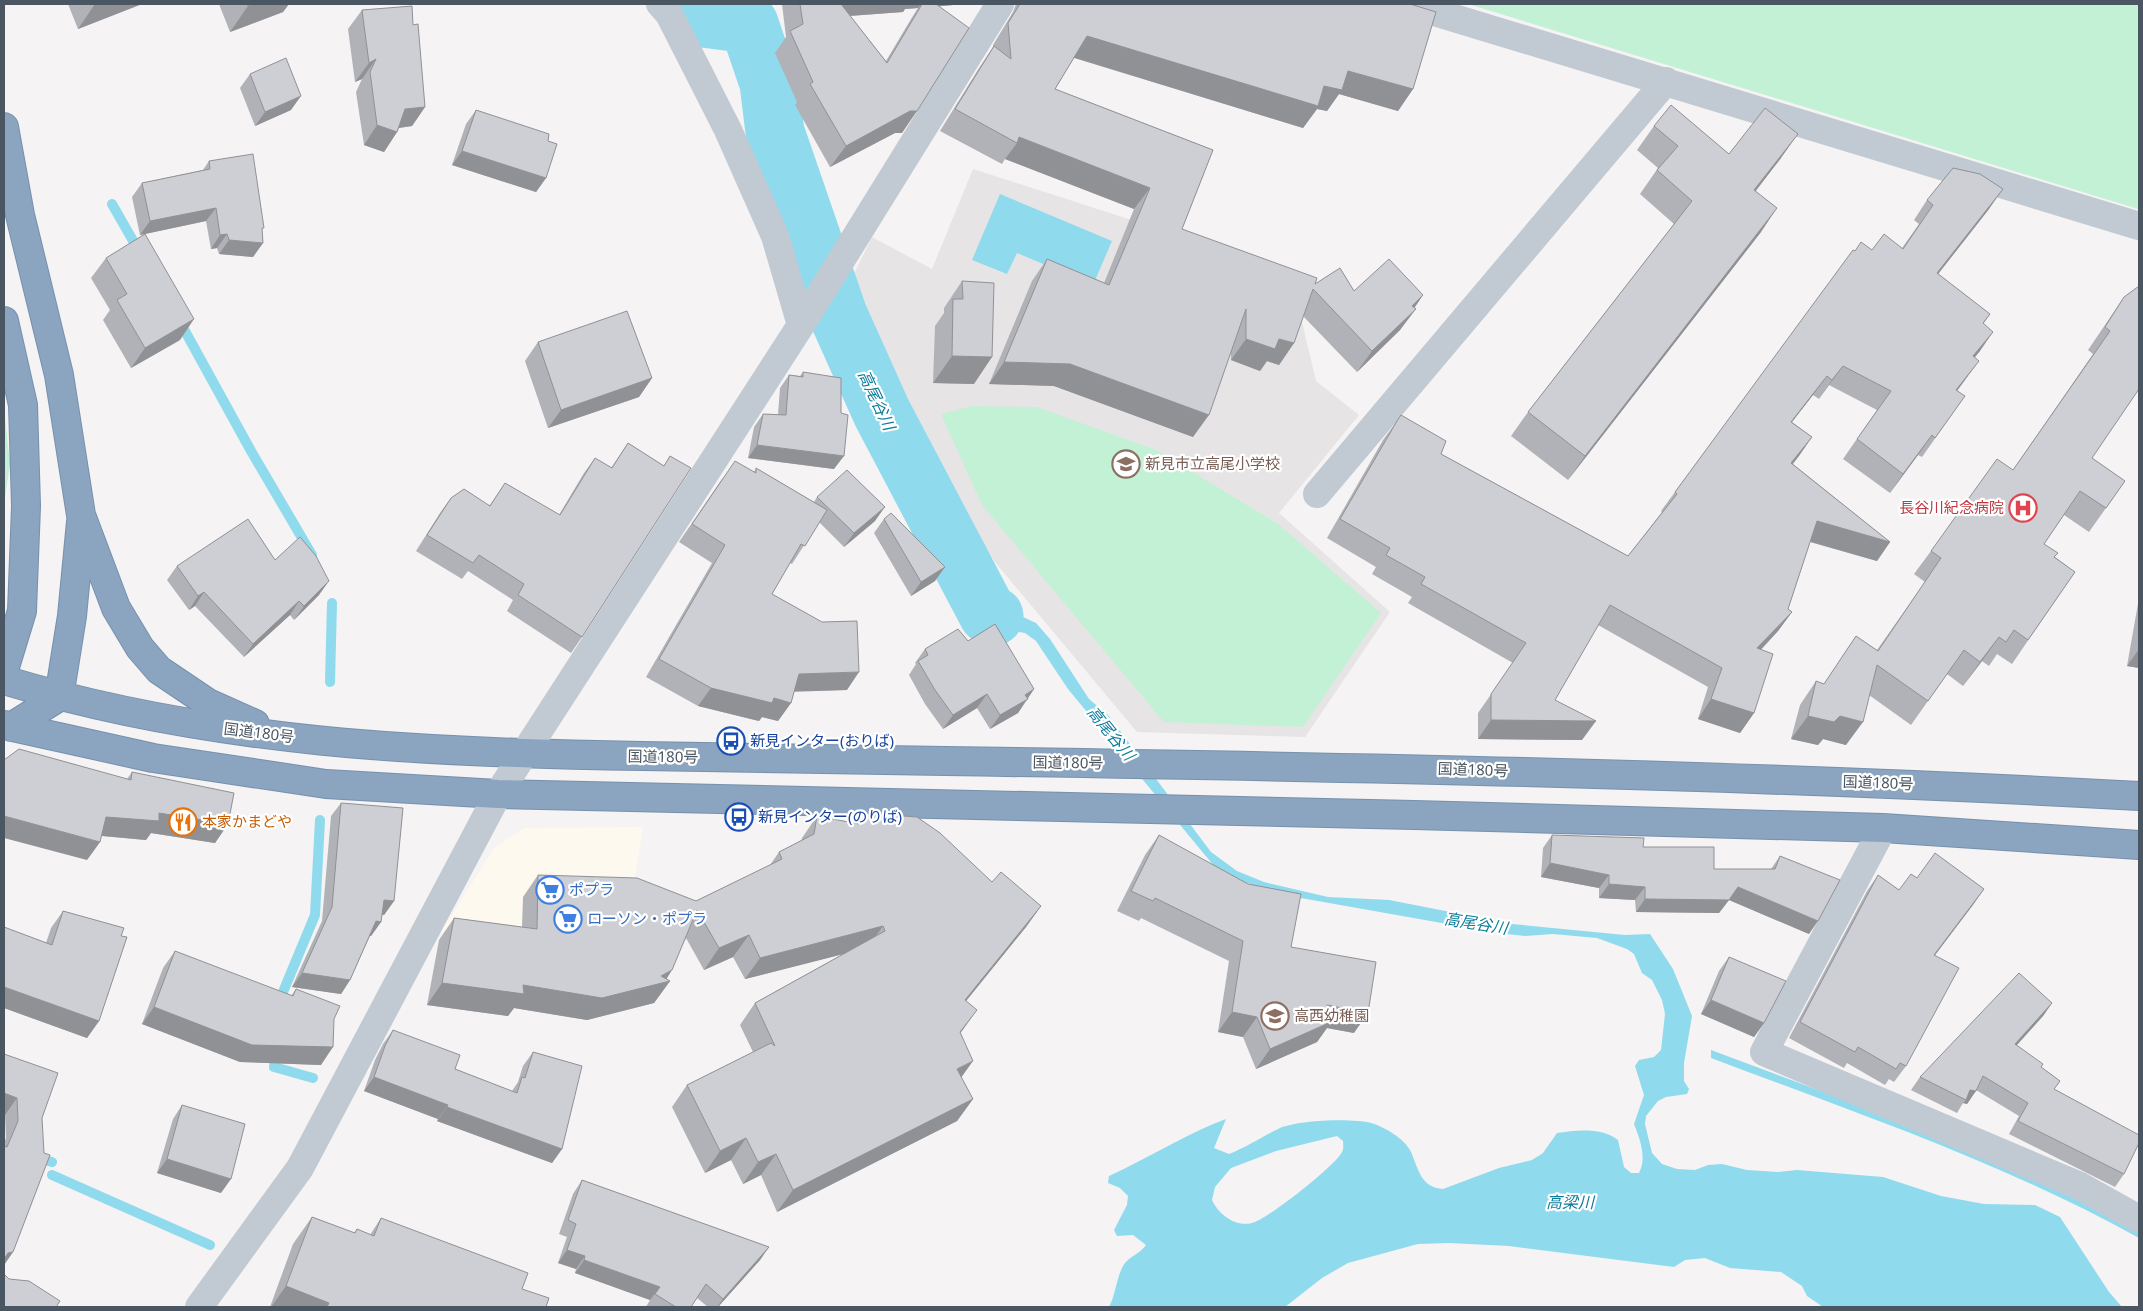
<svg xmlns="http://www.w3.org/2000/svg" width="2143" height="1311" font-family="'Noto Sans','Noto Sans JP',sans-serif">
  <rect width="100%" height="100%" fill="#f5f3f3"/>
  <path fill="#fdf9ef" d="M643 827 622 960 441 932 494 848 524 828Z"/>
  <path fill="#e6e4e5" d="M973 169 1290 271 1316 381 1359 415 1279 513 1390 612 1305 737 1137 732 994 561 891 396 846 290 872 237 932 269Z"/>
  <path fill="#c3f1d5" d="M1468 4H2139V206L2138 209Z
    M972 406 1037 407 1156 450 1278 524 1381 613 1303 727 1164 722 982 505 941 414Z
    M4 407 10 464 4 503Z"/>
  <path fill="#90daee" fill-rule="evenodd" d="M1000 194 1112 241 1093 285 1017 253 1007 274 972 260Z
    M964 540 990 598 1001 607 1036 623 1050 639 1089 699 1108 715 1211 852 1237 871 1264 882 1328 897 1389 900 1512 924 1625 935 1650 934 1673 969 1692 1016 1684 1063V1081L1689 1089 1687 1094 1666 1097 1658 1101 1646 1116 1645 1124 1652 1153 1662 1164 1677 1169 1695 1170 1708 1165 1722 1164 1747 1170 1778 1172 1797 1170 1883 1177 1941 1196 1984 1204 2035 1205 2060 1217 2109 1292 2122 1307H1823L1807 1296 1802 1286 1781 1272 1730 1268 1705 1258 1685 1260 1674 1267 1509 1246 1449 1243 1418 1244 1348 1263 1322 1278 1285 1307H1109C1116 1294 1116 1279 1123 1266 1129 1256 1140 1254 1146 1245L1133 1235 1117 1236 1114 1230 1127 1205 1128 1196 1120 1188 1108 1183 1109 1176C1149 1158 1185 1134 1226 1119L1214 1148 1229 1154C1247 1147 1263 1136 1280 1128 1299 1120 1352 1118 1371 1123 1385 1127 1405 1139 1411 1152 1418 1168 1421 1188 1443 1189L1499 1168 1532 1160 1543 1153 1557 1133C1576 1130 1602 1127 1618 1140L1624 1167 1631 1173H1639C1647 1158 1640 1139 1634 1124L1644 1095 1635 1066 1639 1060 1654 1057 1661 1050 1665 1014 1662 1000 1652 980 1642 973 1634 954 1627 949 1597 938 1553 934 1525 936 1498 933 1284 895 1244 882 1214 866 1068 689 1036 641 1025 633 985 626 947 556ZM1337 1136 1343 1141C1343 1144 1344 1149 1342 1152 1335 1166 1271 1216 1255 1222 1237 1229 1219 1215 1212 1200L1215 1187 1231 1168 1276 1151Z
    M1711 1050 1885 1115 2033 1176 2139 1229V1238C2004 1163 1856 1113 1711 1058Z"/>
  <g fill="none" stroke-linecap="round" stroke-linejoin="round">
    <path stroke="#90daee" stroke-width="10" d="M112 204 140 253
      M180 322 251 451 312 555
      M330 682 332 603
      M278 1004 315 915 320 820
      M275 1051 274 1067 313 1078
      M35 1157 52 1162
      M52 1175 210 1245"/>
    <path stroke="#90daee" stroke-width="59" d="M694 4 703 18 749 24 769 83 775 132 838 315 882 413 988 614 994 616"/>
    <g stroke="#7690ad" stroke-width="30">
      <path id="highway" d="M4 127 20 215 59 375 81 515 116 608 140 648 159 670 208 703 255 724
        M4 321 23 405 26 506 22 611 4 670
        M4 680C212 743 427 753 643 756 743 758 844 759 945 761 1343 767 1741 774 2139 796
        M4 725 153 758 326 784 498 794 1414 815 1883 828 2139 845
        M11 727 59 697 72 616 81 522"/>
    </g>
    <path stroke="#c1cad2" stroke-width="28" d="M660 4 669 14 728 130 775 236 801 325
      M1408 4 2139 226
      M1317 494 1666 81
      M1883 828 1764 1052 2080 1186 2139 1219
      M199 1307 300 1168 498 794 801 325 1000 4"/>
    <use href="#highway" stroke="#8ba5c1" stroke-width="28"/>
  </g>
  <path fill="#b0b2b7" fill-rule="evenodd" d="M68 4H142L78 29Z
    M219 4H289L283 12 230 32Z
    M782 4H965L939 6 902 133H895L830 167 795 105 797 102 775 53 786 37ZM918 8 911 19 886 61 850 16 903 12 905 9Z
    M1016 4H1410L1413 89 1398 111 1339 94 1327 111 1317 109 1303 128 1074 58 1055 89 1213 150 1182 229 1315 284 1354 291 1423 295 1400 330 1357 372 1303 316 1294 343 1279 365 1267 361 1260 371 1231 360V351L1193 437 1054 386 989 384 1032 281 1047 259 1104 283 1134 209 1005 159 1002 164 940 131 979 68 993 47V45L1013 12Z
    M362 10 413 25 425 107 412 126 399 128 397 132 384 152 364 145 356 92 362 79 355 82 348 29Z
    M250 74 291 110 255 126 240 88Z
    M476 110 548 141 546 178 536 192 452 165 466 124Z
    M1654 126 1729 154 1781 158 1756 190 1761 232 1568 480 1511 436 1528 412 1674 224 1640 194 1658 168 1637 150Z
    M209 161 262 231 263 243 253 257 219 254 217 248 211 249 206 221 145 234 180 340 131 368 103 320 110 310 91 278 106 258 145 234 140 235 132 197 142 183 203 170Z
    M1927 200 1989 209 1938 274 1990 314 1984 323 1980 351 1974 358 1965 380 1957 391 1965 396 1922 457 1918 455 1890 493 1843 459 1877 410 1829 385 1819 399 1813 395 1792 422 1812 437 1793 464 1890 542 1877 561 1810 542 1788 609 1792 612 1778 631 1761 650 1754 713 1740 733 1698 719 1708 687 1598 625 1555 700 1582 740 1478 739V713L1513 663 1408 603 1412 597 1372 574 1376 567 1327 538 1383 440 1397 421 1441 454 1628 556 1662 512 1661 511 1675 492 1855 251 1902 248 1919 224 1914 220Z
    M962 281 974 384 933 383 935 326 944 313V308Z
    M2124 297 2092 458 2125 481 2089 532 2064 515 2044 544 2055 557 2075 572 2012 664 1997 654 1989 666 1982 661 1963 686 1947 674 1911 725 1869 695 1846 745 1823 739 1818 745 1791 739 1800 705 1816 681 1824 684 1856 636 1877 650 1925 582 1914 574 1931 551 2013 470 2093 354 2088 350Z
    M538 342 652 378 639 397 548 428 525 361Z
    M803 372 834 469 748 458 754 427 763 414H778L780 388 789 375 800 376Z
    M628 443 664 466 670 456 582 637 571 653 507 611 513 600 468 571 462 579 416 551 440 513 451 498 490 505 505 483 559 515 584 473 595 458 611 468Z
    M756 468 814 502 817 497 875 521 844 547 819 522 792 564 790 563 772 594 847 690 794 691 791 703 778 721 762 717 759 721 698 706 646 677 712 563 679 542 722 479 754 472Z
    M884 519 935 581 911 596 874 533Z
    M275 560 319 595 294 620 290 615 244 657 195 606 189 610 167 580 177 566Z
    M2139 598V668L2127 666Z
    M968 641 1034 689 1018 713 990 729 977 708 943 729 925 704 909 675 916 664 915 663 925 649Z
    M132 772 228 824 215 843 151 833 146 840 101 836 100 842 87 860 127 779Z
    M341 803 394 901 384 915H382L381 922 371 936H370L350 980 341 994 292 987 322 921 331 816Z
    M862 813 992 882 1041 906 1026 927 966 1001 960 1034 961 1078 973 1099 957 1121 777 1212 761 1175 743 1184 731 1160 705 1173 672 1107 687 1085 753 1052 740 1025 755 1003 843 954 745 979 733 957 704 970 686 938 666 979 670 981 654 1003 587 1020 514 1008 508 1016 427 1005 439 940 454 918 522 927 523 897 538 875 696 901 770 865 779 852 801 841 802 838 817 816 854 823Z
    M1159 835 1291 947 1354 1033 1327 1028 1317 1042 1256 1069 1243 1037 1218 1032 1229 961 1141 918 1139 921 1117 911 1145 855Z
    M1552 835 1643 847 1714 869H1771L1780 856 1809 934 1729 900 1719 913 1636 912 1635 900 1599 898V888L1541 877 1543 848Z
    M1878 875 1899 890 1917 878 1984 889 1935 955 1906 1066 1894 1082 1889 1079 1885 1085 1847 1063 1844 1068 1789 1038 1867 891Z
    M63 911 99 1021 87 1038 4 1008V927L46 943 51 928Z
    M175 951 291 996 296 989 334 1019 321 1065 240 1062 142 1024 163 968Z
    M1729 957 1764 1023 1754 1037 1701 1014 1719 971Z
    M2052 1003 2043 1016 2017 1045 2041 1067 2060 1081 2054 1089 2124 1174 2115 1187 2009 1134 2019 1116 1976 1090 1967 1104 1963 1103 1957 1113 1911 1090 1920 1077Z
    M393 1030 455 1069 512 1091 518 1082 523 1066 533 1052 562 1149 552 1163 437 1121 438 1119 364 1091 375 1060 383 1044Z
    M4 1054 42 1118 13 1252 4 1265V1143L6 1138 5 1115 4 1114Z
    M182 1105 221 1193 157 1173 173 1119Z
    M582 1180 769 1247 760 1260 718 1307H708L697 1298 691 1307H646L650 1300 575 1273 576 1269 558 1263 567 1237 559 1234 573 1194Z
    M312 1217 354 1233 357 1229 370 1235 381 1218 522 1289 546 1307H270L293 1244Z"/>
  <path fill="#909195" d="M95 4H142L78 29Z
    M254 4H289L283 12 230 32 248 6Z
    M830 4H922L918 8 905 9 903 12 820 18Z
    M922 4H965L920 8Z
    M1087 36 1324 86 1348 71 1413 89 1398 111 1339 94 1327 111 1317 109 1303 128 1072 57Z
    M376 59 362 79 355 82 369 63Z
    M301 96 291 110 255 126 265 112Z
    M425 107 412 126 391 129 405 109Z
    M910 111H917L902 133H895L830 167 846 146Z
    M377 125 397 132 384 152 364 145Z
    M1798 134 1781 158 1738 214 1754 190Z
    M1019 137 1150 188 1134 209 1005 159 1017 143Z
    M462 151 546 178 536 192 452 165Z
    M2003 189 1989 209 1924 292 1937 273Z
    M216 208 206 221 140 235 150 221Z
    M1777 208 1761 232 1568 480 1585 456Z
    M227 234 217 248 211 249 220 235Z
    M229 240 263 243 253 257 219 254Z
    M1423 295 1410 314 1416 309 1400 330 1357 372 1372 351 1412 306Z
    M194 319 180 340 131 368 145 348Z
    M1993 332 1980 351 1959 376 1973 356Z
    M1246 339H1279L1294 343 1279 365 1267 361 1260 371 1231 360Z
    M952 356 992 357 974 384 933 383Z
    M1979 361 1965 380 1943 409 1956 390Z
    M1004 362 1070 364 1209 415 1193 437 1054 386 989 384Z
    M1843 366 1829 385 1819 399 1832 380Z
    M1827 376 1813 395 1777 441 1791 422Z
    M652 378 639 397 548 428 561 410Z
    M1932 435 1918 455 1890 493 1903 474Z
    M1812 437 1799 456 1778 482 1791 463Z
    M757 445 844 456 834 469 748 458Z
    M885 507 875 521 844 547 854 533Z
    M1817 521 1890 542 1877 561 1804 540Z
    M945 567 935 581 911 596 921 582Z
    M329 581 319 595 294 620 304 606Z
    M204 592 195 606 189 610 198 596Z
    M299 601 290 615 244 657 253 644Z
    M1792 612 1778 631 1744 667 1757 648Z
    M1999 637 1982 661 1963 686 1980 662Z
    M2139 649V668L2127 666Z
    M859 672 847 690 786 692 799 674Z
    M711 688 774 698 791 703 778 721 762 717 759 721 698 706Z
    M1034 689 1018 713 990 729 1000 715 1025 695Z
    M987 694 977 708 943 729 953 715Z
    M1711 699 1754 713 1740 733 1698 719Z
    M1808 716H1840L1863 722 1846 745 1823 739 1818 745 1791 739Z
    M1491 720 1596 721 1582 740 1478 739Z
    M159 813 228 824 215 843 151 833 146 840 93 835 106 817Z
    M4 816 100 842 87 860 4 838Z
    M1550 863 1609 875 1599 888 1541 877Z
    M1609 884 1645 887 1635 900 1599 898Z
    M1738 887 1818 921 1809 934 1729 900 1719 913 1636 912 1645 899Z
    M1984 889 1973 905 1923 971 1934 955Z
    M384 900 394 901 384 915 374 914Z
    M1041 906 1026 927 949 1022 965 1000Z
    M376 921 381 922 371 936 366 935Z
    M883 926 867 948 745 979 760 958Z
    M749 935 733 957 704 970 719 948Z
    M672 970 664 983 670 981 654 1003 587 1020 514 1008 508 1016 427 1005 442 983 523 985 661 976Z
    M302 973 350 980 341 994 292 987Z
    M4 987 99 1021 87 1038 4 1008Z
    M1711 1000 1764 1023 1754 1037 1701 1014Z
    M2052 1003 2043 1016 2006 1057 2015 1044Z
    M1327 1005 1368 1013 1354 1033 1327 1028 1317 1042 1256 1069 1270 1049Z
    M154 1007 333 1047 321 1065 240 1062 142 1024Z
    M977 1010 962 1031 944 1054 960 1032Z
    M1232 1012 1257 1017 1243 1037 1218 1032Z
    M973 1061 958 1082 957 1069Z
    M374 1077 448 1105 438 1119 364 1091Z
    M1970 1090 1976 1091 1967 1104 1963 1103 1966 1100Z
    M4 1093 17 1098 5 1115 4 1114Z
    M973 1099 957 1121 777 1212 793 1190Z
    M447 1107 562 1149 552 1163 437 1121Z
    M746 1138 731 1160 705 1173 720 1151Z
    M776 1154 761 1175 743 1184 758 1162Z
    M167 1159 231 1179 221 1193 157 1173Z
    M769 1247 760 1260 718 1307H717L723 1299Z
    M567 1250 585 1256 576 1269 558 1263Z
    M13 1252 4 1265V1259L8 1253Z
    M584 1260 660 1287 650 1300 575 1273Z
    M286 1286 329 1303 326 1307H271Z"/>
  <path fill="#cdcfd5" stroke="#909195" d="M247 4H254L248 6Z
    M800 4H841L887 63 922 4H936L969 28 917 111H910L846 146 810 84 813 82 790 31 803 24Z
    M1020 4H1410L1436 12 1413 89 1348 71 1342 90 1324 86 1318 106 1087 36 1055 89 1213 150 1182 229 1317 278 1315 284 1340 268 1354 291 1389 259 1423 295 1412 306 1416 309 1372 351 1313 289 1294 343 1279 339 1275 349 1246 339V309L1209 415 1070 364 1004 362 1047 259 1109 285 1150 188 1019 137 1017 143 955 109 994 46 1011 59 1008 23Z
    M412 6 413 25 418 24 425 107 405 109 397 132 377 125 370 72 376 59 369 63 362 10Z
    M286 58 301 96 265 112 250 74Z
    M1671 105 1729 154 1765 108 1798 134 1754 190 1777 208 1585 456 1528 412 1692 201 1657 170 1678 146 1654 126Z
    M476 110 549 134 548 141 557 144 546 178 462 151Z
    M253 154 264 228H262L263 243 229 240 227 234 220 235 216 208 150 221 142 183 210 169 209 161Z
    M1953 168 1980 174 2003 189 1937 273 1990 314 1983 323 1993 332 1973 356 1979 361 1956 390 1965 396 1935 438 1932 435 1903 474 1857 439 1891 391 1843 366 1832 380 1827 376 1791 422 1812 437 1791 463 1890 542 1817 521 1788 609 1792 612 1757 648 1773 654 1754 713 1711 699 1722 668 1610 605 1555 700 1596 721 1491 720V694L1526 643 1421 584 1425 577 1386 555 1390 548 1340 519 1397 421 1401 415 1446 441 1441 454 1628 556 1677 494 1675 492 1853 250 1855 251 1861 242 1872 250 1884 234 1903 249 1933 205 1927 200Z
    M145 234 194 319 145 348 117 300 127 294 106 258Z
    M962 281 994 283 992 357 952 356 953 299H963Z
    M2139 286V389L2092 458 2125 481 2106 508 2080 491 2044 544 2058 553 2054 557 2075 572 2028 640 2014 630 2006 642 1999 637 1980 662 1964 650 1928 701 1877 665 1863 722 1840 716 1834 722 1808 716 1816 681 1824 684 1856 636 1878 651 1941 558 1931 551 1997 459 2013 470 2110 331 2105 327 2124 297Z
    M627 311 652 378 561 410 538 342Z
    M803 372 841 378V413L848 415 844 456 757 445 763 414 786 415 789 375 803 377Z
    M628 443 664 466 670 456 691 468 582 637 518 595 524 584 479 555 473 563 427 535 451 498 464 489 490 506 505 483 560 515 595 458 612 468Z
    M735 461 756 473V468L827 510 805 546 801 544 772 594 822 622 857 621 859 672 799 674 791 703 774 698 772 703 711 688 659 659 725 545 692 524Z
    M847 470 885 507 854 533 817 497Z
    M891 513 945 567 921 582 884 519Z
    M248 519 275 560 300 537 316 556 329 581 304 606 299 601 253 644 204 592 198 596 177 566Z
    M995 624 1034 689 1025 695 1028 699 1000 715 987 694 953 715 935 690 918 661 928 655 925 649 958 629 968 641Z
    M19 749 131 780 132 772 234 793 228 824 159 813V821L106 817 100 842 4 816V760Z
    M341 803 403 808 394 901 384 900 381 922 376 921 350 980 302 973 332 907Z
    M862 813 917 817 940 833 992 882 1001 872 1041 906 965 1000 977 1010 960 1032 973 1061 957 1069 973 1099 793 1190 776 1154 758 1162 746 1138 720 1151 687 1085 771 1043 775 1046 755 1003 885 931 883 926 760 958 749 935 719 948 697 910 672 970 661 976 670 981 602 998 523 985 524 994 442 983 454 918 537 929 538 875 637 878 696 901 782 859 779 852 814 834 817 816 859 824Z
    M1159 835 1248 884 1301 894 1291 947 1376 962 1368 1013 1327 1005 1331 1022 1270 1049 1257 1017 1232 1012 1243 941 1155 898 1153 901 1131 891Z
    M1552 835 1644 838 1643 847H1714V869H1775L1780 856 1840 880 1818 921 1738 887 1729 900 1645 899V887L1609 884V875L1550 863Z
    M1935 853 1984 889 1934 955 1959 968 1906 1066 1900 1063 1896 1069 1858 1047 1855 1052 1800 1022 1878 875 1899 890 1911 874 1917 878Z
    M63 911 124 928 121 936 127 937 99 1021 4 987V927L52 945Z
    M175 951 293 996 296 989 340 1006 334 1019 333 1047 252 1045 154 1007Z
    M1729 957 1786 981 1764 1023 1711 1000Z
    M2019 973 2052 1003 2015 1044 2043 1064 2041 1067 2060 1081 2054 1089 2139 1135V1143L2124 1174 2018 1121 2028 1103 1983 1076 1976 1091 1970 1090 1966 1100 1920 1077Z
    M393 1030 460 1055 455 1069 517 1093 522 1077 525 1078 533 1052 582 1066 562 1149 447 1107 448 1105 374 1077 385 1046Z
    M4 1054 58 1073 42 1118 44 1153 50 1155 13 1252 8 1253 4 1259V1146L7 1147 18 1121 17 1098 4 1093Z
    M182 1105 245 1124 231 1179 167 1159Z
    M582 1180 769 1247 723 1299 706 1284 691 1307H676L655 1294 660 1287 584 1260 585 1256 567 1250 576 1224 568 1220Z
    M312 1217 355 1233 357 1229 374 1236 381 1218 528 1273 522 1289 549 1298 546 1307H327L329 1303 286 1286Z
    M4 1274 9 1279 29 1281 60 1301 56 1307H4Z"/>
  <defs>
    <g id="school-ring" transform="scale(1.4375)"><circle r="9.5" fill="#fff" stroke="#8d6e63" stroke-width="1.5"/><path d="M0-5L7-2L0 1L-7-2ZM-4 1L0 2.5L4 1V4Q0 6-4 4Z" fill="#8d6e63"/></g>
    <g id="hospital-ring" transform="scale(1.4375)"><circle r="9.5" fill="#fff" stroke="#e0444e" stroke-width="1.5"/><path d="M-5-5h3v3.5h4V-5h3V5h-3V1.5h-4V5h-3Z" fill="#e0444e"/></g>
    <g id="bus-ring" transform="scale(1.4375)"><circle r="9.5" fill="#fff" stroke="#1a4fb4" stroke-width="1.5"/><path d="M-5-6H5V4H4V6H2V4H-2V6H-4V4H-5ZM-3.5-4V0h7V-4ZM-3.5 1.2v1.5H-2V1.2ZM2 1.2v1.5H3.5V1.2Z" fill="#1a4fb4"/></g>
    <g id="restaurant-ring" transform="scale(1.4375)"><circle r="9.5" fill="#fff" stroke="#e8710a" stroke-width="1.5"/><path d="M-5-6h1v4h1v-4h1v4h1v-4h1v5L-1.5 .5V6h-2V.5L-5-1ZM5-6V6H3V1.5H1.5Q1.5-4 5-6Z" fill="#e8710a"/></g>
    <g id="supermarket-ring" transform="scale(1.4375)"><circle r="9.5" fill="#fff" stroke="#3f7fe0" stroke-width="1.5"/><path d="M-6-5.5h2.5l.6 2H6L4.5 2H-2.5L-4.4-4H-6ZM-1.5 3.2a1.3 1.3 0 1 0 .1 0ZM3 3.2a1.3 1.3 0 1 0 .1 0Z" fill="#3f7fe0"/></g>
  </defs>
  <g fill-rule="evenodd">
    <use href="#school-ring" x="1126" y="464"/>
    <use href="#hospital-ring" x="2023" y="508"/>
    <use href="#bus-ring" x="731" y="741"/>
    <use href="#bus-ring" x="739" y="817"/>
    <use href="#restaurant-ring" x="183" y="822"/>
    <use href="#supermarket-ring" x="550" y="890"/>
    <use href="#supermarket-ring" x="568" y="919"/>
    <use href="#school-ring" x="1275" y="1016"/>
  </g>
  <g text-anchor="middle" stroke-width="4.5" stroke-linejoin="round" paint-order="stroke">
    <g font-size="15" fill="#785e54" stroke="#fff" text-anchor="start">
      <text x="1145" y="469">新見市立高尾小学校</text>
      <text x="1294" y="1021">高西幼稚園</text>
    </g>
    <g font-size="15" fill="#be3a42" stroke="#fff" text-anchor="end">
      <text x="2004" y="513">長谷川紀念病院</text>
    </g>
    <g font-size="15" fill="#4a5661" stroke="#fff">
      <text transform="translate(259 733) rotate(7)" y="5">国道180号</text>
      <text transform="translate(663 757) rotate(1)" y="5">国道180号</text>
      <text transform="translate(1068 763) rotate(1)" y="5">国道180号</text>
      <text transform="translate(1473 770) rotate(2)" y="5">国道180号</text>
      <text transform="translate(1878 783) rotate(2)" y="5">国道180号</text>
    </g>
    <g font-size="15" fill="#164399" stroke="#fff" text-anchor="start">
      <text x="750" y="746">新見インター(おりば)</text>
      <text x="758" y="822">新見インター(のりば)</text>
    </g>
    <g font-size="15" fill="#c56008" stroke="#fff" text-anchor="start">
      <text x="202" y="827">本家かまどや</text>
    </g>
    <g font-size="15" fill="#366cbe" stroke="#fff" text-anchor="start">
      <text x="569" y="895">ポプラ</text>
      <text x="587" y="924">ローソン・ポプラ</text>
    </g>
    <g font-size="16" font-style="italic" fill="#0c7c9b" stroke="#fff">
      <text transform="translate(877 400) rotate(65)" y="6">高尾谷川</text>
      <text transform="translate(1111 733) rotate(51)" y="6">高尾谷川</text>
      <text transform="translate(1476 923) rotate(9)" y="6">高尾谷川</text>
      <text x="1570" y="1208">高梁川</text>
    </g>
  </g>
  <rect width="2143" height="1311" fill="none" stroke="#4a5661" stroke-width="10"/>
</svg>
